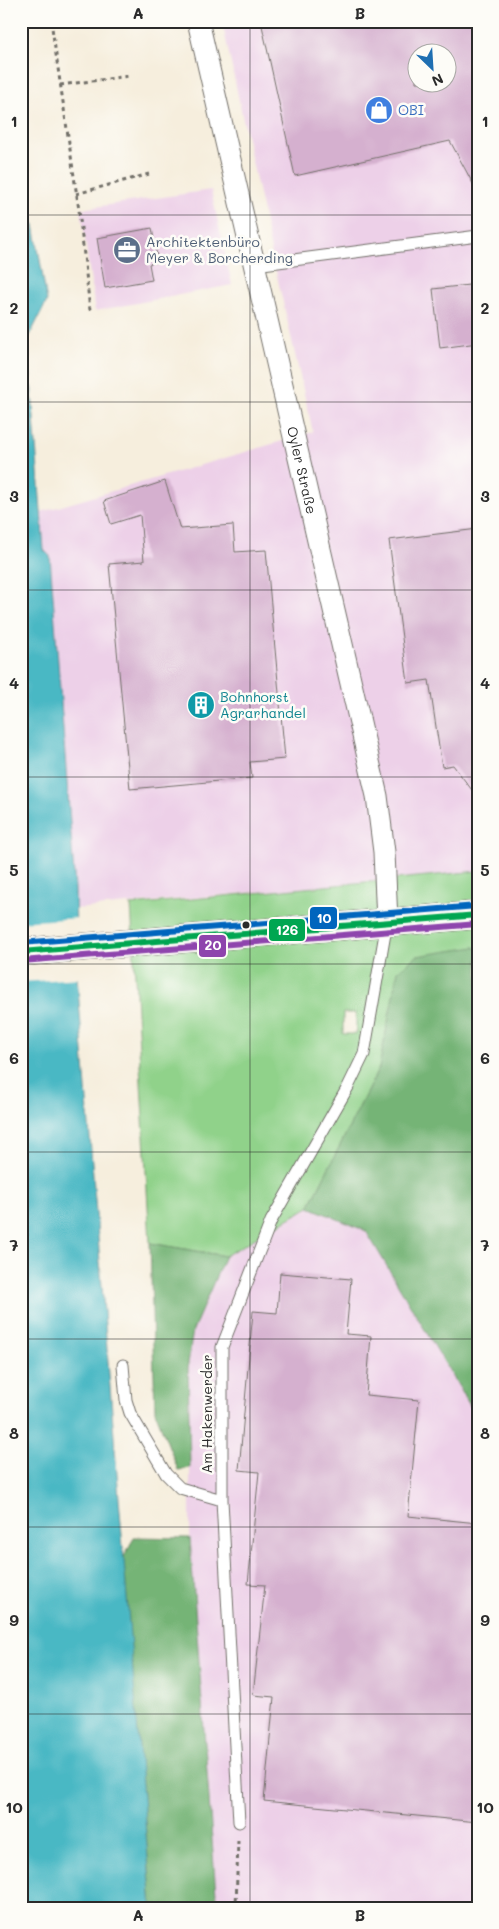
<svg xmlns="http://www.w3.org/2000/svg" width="499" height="1929" font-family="Mali,sans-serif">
  <rect width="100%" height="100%" fill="#fdfcf7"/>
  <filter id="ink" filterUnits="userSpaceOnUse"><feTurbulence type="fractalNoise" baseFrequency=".02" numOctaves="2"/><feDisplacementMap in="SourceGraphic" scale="10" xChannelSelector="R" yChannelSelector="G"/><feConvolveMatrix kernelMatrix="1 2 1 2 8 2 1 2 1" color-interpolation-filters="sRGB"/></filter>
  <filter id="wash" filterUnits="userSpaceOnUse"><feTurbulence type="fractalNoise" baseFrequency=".0096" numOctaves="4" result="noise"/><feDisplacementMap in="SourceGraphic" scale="20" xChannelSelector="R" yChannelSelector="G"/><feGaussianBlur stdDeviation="1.12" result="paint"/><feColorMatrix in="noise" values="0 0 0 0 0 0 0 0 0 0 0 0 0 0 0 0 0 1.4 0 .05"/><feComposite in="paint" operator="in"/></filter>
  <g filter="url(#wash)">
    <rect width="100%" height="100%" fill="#f6eedd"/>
    <path fill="#edd0e8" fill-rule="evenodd" d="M222 21H478V871L75 909 50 556 44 550 41 512 313 432 271 250ZM416 52H446V82H416Z
      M211 190 232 285 95 311 81 209Z
      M309 1207 366 1231 478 1419V1908H217L190 1538V1468L188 1364 193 1330 225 1256Z"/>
    <path fill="#90d28a" stroke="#5e7e5a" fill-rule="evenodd" d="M478 871V951L475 947 398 971 379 1068 309 1207 225 1256 150 1243 131 905ZM343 1013H356V1034H343Z"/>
    <path fill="#74b476" stroke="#507050" d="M475 947 478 951V1419L366 1231 309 1207 379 1068 398 971 417 956Z
      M150 1243 225 1256 193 1330 188 1364 190 1468 178 1470 155 1411Z
      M134 1537 190 1538 217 1908H152L123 1559Z"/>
    <path fill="#4ab8c4" stroke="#3a7278" d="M21 148 47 301 28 339 44 550 50 556 75 888 77 976 152 1908H21Z"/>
    <path fill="#f6eedd" d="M78 918 80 978 21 982V922Z"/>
    <g id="blocks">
      <path fill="#d5b0cf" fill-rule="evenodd" d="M261 21H478V193L450 141 295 176ZM416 52H446V82H416Z
        M152 228 158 262 149 264 152 280 105 288 97 238Z
        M478 284V343L440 348 433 289Z
        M165 481 180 529 233 525 235 552 266 550 285 759 250 762 252 778 130 789 109 564 144 561 140 515 111 524 104 501Z
        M478 529V798L453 765 442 767 429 680 408 683 389 540Z
        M280 1273 351 1279 346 1334 371 1336 366 1395 419 1400 408 1516 478 1523V1822L264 1801 274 1697 253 1695 265 1585 248 1584 259 1472 239 1470 253 1311 277 1313Z"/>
    </g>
  </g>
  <g filter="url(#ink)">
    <use href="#blocks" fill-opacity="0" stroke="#726f69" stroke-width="1"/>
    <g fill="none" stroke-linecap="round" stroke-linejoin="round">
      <g stroke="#726f69" stroke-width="13">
        <path id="service" d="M255 265 478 236
          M123 1365 126 1400 130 1413 166 1474 180 1488 222 1500
          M239 1822 222 1500V1347L271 1221 348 1087 364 1054 387 922"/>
      </g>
      <g stroke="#726f69" stroke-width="23">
        <g id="minor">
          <path id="s1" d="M198 21 377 796 384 852 387 922"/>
        </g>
      </g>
      <g stroke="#726f69" stroke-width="29">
        <path id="tertiary" d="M21 952 478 915"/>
      </g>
      <path stroke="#726f69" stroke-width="3" stroke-dasharray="4 4" stroke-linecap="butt" d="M51 21 79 210 90 310
        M60 85 130 76
        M76 194 149 174
        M236 1908 238 1840"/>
      <use href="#service" stroke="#fff" stroke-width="11"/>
      <use href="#minor" stroke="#fff" stroke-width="21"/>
      <use href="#tertiary" stroke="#fff" stroke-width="28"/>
      <g stroke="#fdfcf7" stroke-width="10">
        <path id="bus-1" d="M21 952 478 915"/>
      </g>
      <g stroke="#fdfcf7" stroke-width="10">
        <path id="bus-2" d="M22 961 478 924"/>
      </g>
      <g stroke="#fdfcf7" stroke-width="10">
        <path id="bus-3" d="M21 943 477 906"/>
      </g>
      <use href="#bus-1" stroke="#00a651" stroke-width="6"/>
      <use href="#bus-2" stroke="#8e44ad" stroke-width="6"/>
      <use href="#bus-3" stroke="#0065bd" stroke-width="6"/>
    </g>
  </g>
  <path fill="none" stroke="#2b2b2b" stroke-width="1" stroke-opacity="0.55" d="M250 21V1908M21 215H478M21 402H478M21 590H478M21 777H478M21 964H478M21 1152H478M21 1339H478M21 1527H478M21 1714H478"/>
  <defs>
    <g id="shop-disc" transform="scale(1.4375)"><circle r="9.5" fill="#3f7fe0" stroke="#fdfcf7"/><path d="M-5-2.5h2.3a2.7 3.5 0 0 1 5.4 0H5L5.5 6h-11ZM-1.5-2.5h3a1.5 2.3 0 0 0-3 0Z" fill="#fff"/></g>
    <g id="office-disc" transform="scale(1.4375)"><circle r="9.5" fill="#5c6f8a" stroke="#fdfcf7"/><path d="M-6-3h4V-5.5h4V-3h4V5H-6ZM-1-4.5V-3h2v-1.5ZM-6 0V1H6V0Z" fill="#fff"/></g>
    <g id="building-disc" transform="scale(1.4375)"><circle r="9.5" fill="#0f9aa8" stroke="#fdfcf7"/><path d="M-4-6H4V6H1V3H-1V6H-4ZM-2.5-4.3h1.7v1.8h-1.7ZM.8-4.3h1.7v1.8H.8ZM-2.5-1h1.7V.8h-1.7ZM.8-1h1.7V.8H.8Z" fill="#fff"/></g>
  </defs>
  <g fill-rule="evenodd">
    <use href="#shop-disc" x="379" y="110"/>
    <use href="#office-disc" x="127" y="250"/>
    <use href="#building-disc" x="201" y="705"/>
  </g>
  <circle fill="#2b2b2b" stroke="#fdfcf7" stroke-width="2" cx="246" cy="925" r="4.5"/>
  <g text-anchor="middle" stroke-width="5" stroke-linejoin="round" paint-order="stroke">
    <g font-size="14" fill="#366cbe" stroke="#fdfcf7" text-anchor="start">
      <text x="398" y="115">OBI</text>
    </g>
    <g font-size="14" fill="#4e5e75" stroke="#fdfcf7" text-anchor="start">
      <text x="146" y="247">Architektenbüro<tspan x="146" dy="16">Meyer &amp; Borcherding</tspan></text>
    </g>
    <g font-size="14" fill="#2b2b2b" stroke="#fdfcf7">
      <text dy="5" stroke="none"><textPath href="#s1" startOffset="461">Oyler Straße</textPath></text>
      <text transform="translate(207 1414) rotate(-90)" y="5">Am Hakenwerder</text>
    </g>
    <g font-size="14" fill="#0d838f" stroke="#fdfcf7" text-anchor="start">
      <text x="220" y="702">Bohnhorst<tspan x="220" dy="16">Agrarhandel</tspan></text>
    </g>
  </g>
  <g stroke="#fdfcf7" stroke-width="2">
    <rect x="309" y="906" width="29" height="24" rx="5" fill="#0065bd"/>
    <rect x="268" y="918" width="38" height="24" rx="5" fill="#00a651"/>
    <rect x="198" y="934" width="29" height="24" rx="5" fill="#8e44ad"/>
  </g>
  <g font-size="14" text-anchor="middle" font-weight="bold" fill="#fff">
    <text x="324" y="923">10</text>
    <text x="287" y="935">126</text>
    <text x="213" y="950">20</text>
  </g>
  <rect width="499" height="1929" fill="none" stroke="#fdfcf7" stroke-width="55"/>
  <g transform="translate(432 68) rotate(155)"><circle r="24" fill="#fdfcf7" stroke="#a9a8a5"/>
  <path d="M0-4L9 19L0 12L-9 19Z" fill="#1f6fb2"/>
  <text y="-8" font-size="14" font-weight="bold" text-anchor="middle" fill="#2b2b2b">N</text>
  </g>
  <rect x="28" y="28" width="444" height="1874" fill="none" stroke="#2b2b2b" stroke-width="2"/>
  <g font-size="16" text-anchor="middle" font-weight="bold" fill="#2b2b2b">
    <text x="138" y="19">A</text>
    <text x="360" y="19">B</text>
    <text x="14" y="127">1</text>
    <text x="485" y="127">1</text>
    <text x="14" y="314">2</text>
    <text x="485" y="314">2</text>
    <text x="14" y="502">3</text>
    <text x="485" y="502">3</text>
    <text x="14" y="689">4</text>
    <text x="485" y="689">4</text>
    <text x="14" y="876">5</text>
    <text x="485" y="876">5</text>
    <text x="14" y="1064">6</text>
    <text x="485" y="1064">6</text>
    <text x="14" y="1251">7</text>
    <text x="485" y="1251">7</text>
    <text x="14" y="1439">8</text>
    <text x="485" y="1439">8</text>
    <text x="14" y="1626">9</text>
    <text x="485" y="1626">9</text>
    <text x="14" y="1813">10</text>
    <text x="485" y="1813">10</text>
    <text x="138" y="1921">A</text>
    <text x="360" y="1921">B</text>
  </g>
</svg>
